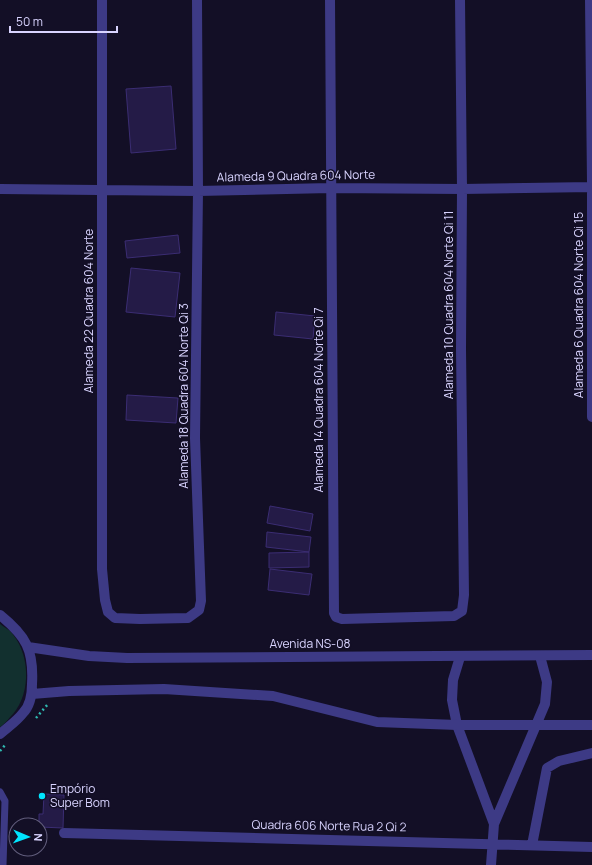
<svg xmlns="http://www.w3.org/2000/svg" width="592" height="865" font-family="Manrope,sans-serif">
  <rect width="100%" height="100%" fill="#130f26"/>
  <path fill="#12302f" d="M0 624C3 626 7 629 10 631 30 652 32 692 13 714 9 718 5 724 0 727Z"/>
  <path fill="#241b47" stroke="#3b2d73" d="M171 86 176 149 131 153 126 89Z
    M178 235 180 253 127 258 125 241Z
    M131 268 180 273 175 317 126 312Z
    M276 312 315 316 313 339 274 335Z
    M127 395 178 398 176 423 126 420Z
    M270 506 313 514 310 531 267 523Z
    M267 532 311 537 309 552 266 547Z
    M309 552V567L269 568V553Z
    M270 569 312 574 309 595 268 590Z
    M44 794 64 795 63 828 40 827V825H39V814H43Z"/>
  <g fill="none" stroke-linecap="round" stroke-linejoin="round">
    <path stroke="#2fb8b0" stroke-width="2.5" stroke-dasharray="2 3" stroke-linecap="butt" d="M36 718 48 704
      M0 751 6 744"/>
    <path stroke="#3d3a85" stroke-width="7" d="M0 792 5 801 3 865"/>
    <path stroke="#3d3a85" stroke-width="10" d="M102 0V569L105 600 108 612 115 618 140 619 188 618 199 610 201 601 195 438 198 191 197 0
      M330 0 334 613 336 617 342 619 454 616 462 611 464 595 461 349 462 189 460 0
      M590 0 592 183
      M0 189 198 191 330 188 462 189 592 187
      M592 193V417
      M460 657 453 680 452 700 457 725 494 824
      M64 833 592 847
      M532 845 547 768 559 761 592 753
      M491 865 494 824 545 704 547 682 540 656"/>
    <path stroke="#3d3a85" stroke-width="10" d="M0 615C26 636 34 650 32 684 32 693 30 706 23 713 17 721 8 727 0 734
      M28 647 89 656 127 658 592 655
      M32 694 69 691 164 689 273 696 377 722 457 725H592"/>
  </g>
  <circle fill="#00e5ff" stroke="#130f26" stroke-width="1.5" cx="42" cy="796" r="4"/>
  <g text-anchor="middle" stroke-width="3" stroke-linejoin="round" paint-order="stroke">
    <g font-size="12" fill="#d9d4ff" stroke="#130f26">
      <text transform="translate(296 176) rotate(-1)" y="4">Alameda 9 Quadra 604 Norte</text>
      <text transform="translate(449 305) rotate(-90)" y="4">Alameda 10 Quadra 604 Norte Qi 11</text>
      <text transform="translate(579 305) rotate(-90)" y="4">Alameda 6 Quadra 604 Norte Qi 15</text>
      <text transform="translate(89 311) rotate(-90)" y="4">Alameda 22 Quadra 604 Norte</text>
      <text transform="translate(184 396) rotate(-90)" y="4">Alameda 18 Quadra 604 Norte Qi 3</text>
      <text transform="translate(319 400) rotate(-90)" y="4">Alameda 14 Quadra 604 Norte Qi 7</text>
      <text x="310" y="648">Avenida NS-08</text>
      <text transform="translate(329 826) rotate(1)" y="4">Quadra 606 Norte Rua 2 Qi 2</text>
    </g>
    <g font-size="12" fill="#d9d4ff" stroke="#130f26" text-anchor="start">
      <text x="50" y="793">Empório<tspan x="50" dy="14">Super Bom</tspan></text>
    </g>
  </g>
  <g transform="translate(28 837) rotate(92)"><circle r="19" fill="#130f26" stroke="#625e7d"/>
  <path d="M0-3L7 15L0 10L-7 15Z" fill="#00e5ff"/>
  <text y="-6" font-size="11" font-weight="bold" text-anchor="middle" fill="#d9d4ff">N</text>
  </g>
  <path d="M10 26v6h107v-6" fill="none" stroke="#d9d4ff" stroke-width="2"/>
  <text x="16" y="26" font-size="12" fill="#d9d4ff" stroke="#130f26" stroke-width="3" paint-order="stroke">50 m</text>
</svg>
